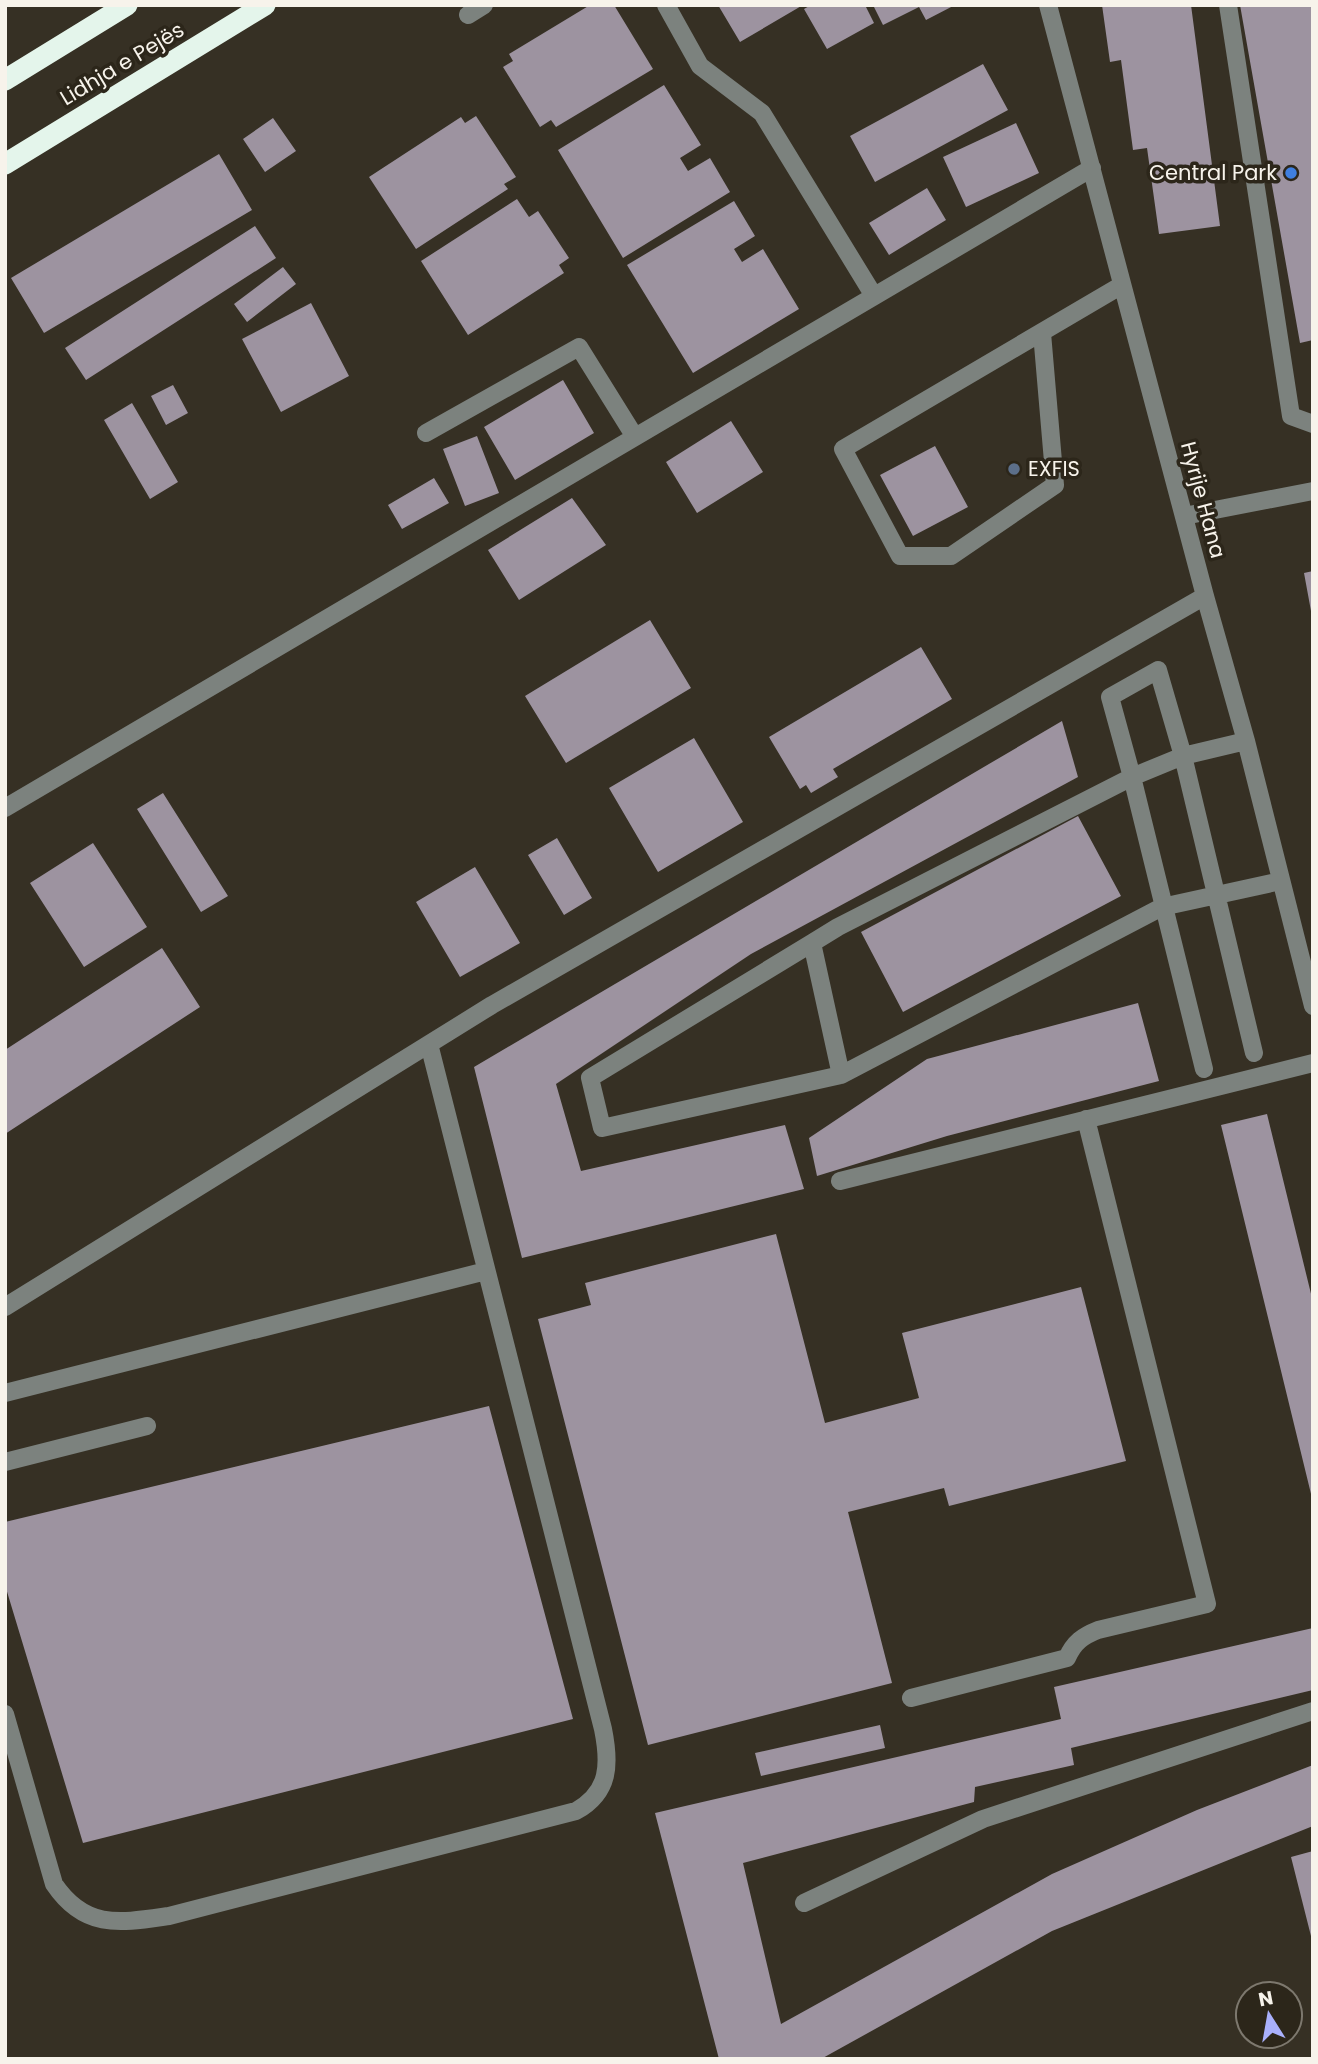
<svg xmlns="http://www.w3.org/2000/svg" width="1318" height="2064" font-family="Poppins,sans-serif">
  <rect width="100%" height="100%" fill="#363024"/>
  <path fill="#9d93a0" d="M590 5H614L653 69 556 127 551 120 540 127 503 67 513 61 509 54Z
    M718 5H803L740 42Z
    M811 5H865L874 23 827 49 804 9Z
    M873 5H955L926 20 919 7 883 25Z
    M1102 5H1191L1220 226 1159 234 1147 148 1133 150 1121 60 1110 62Z
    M1240 5H1313V340L1300 343Z
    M983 64 1008 110 875 182 850 136Z
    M664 85 701 145 680 158 688 171 710 158 730 192 623 258 558 150Z
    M476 116 516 177 504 184 508 189 416 249 369 177 461 117 465 123Z
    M273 118 296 151 265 172 243 139Z
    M1016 123 1039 173 966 207 943 157Z
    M219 154 252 210 44 333 11 278Z
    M927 188 946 220 889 255 869 223Z
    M517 199 529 217 538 211 569 258 559 265 564 273 468 335 421 261Z
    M734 201 755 236 734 249 742 262 763 249 799 309 693 373 627 265Z
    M255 226 276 258 86 380 65 348Z
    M283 267 296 284 247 322 234 304Z
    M311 303 349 376 281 412 242 339Z
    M563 380 594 433 515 480 484 427Z
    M173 385 188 413 166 425 151 396Z
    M132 403 178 482 150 499 104 420Z
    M731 421 763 472 697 513 666 462Z
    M477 436 499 493 465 506 443 449Z
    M935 446 968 507 913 536 880 475Z
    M434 478 449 503 402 529 388 505Z
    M572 498 606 545 519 600 488 550Z
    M1313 571V611H1311L1304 573Z
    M650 620 691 688 566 763 525 696Z
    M921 647 952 699 833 769 838 777 811 793 806 785 800 789 769 737Z
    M1062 721 1078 777 751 954 556 1084 581 1171 785 1125 804 1189 522 1258 474 1067Z
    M694 738 743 822 658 872 609 788Z
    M163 793 228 896 201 912 137 809Z
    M1078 816 1121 896 903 1012 861 932Z
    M557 838 592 898 564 915 528 855Z
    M93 843 147 927 84 967 30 883Z
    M475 867 520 943 460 977 416 902Z
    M162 948 200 1007 5 1134V1050Z
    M1138 1003 1159 1081 947 1136 817 1176 809 1138 927 1059Z
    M1267 1114 1313 1302 1312 1498 1221 1125Z
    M776 1234 825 1423 919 1398 902 1333 1081 1287 1126 1461 949 1506 944 1488 848 1512 892 1683 648 1745 538 1319 591 1305 585 1283Z
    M489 1406 573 1719 83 1843 5 1585V1522Z
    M1313 1628V1690L1071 1748 1074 1765 975 1787 974 1802 743 1863 781 2024 1052 1874 1197 1810 1313 1765V1826L1052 1931 821 2059H719L655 1813 1061 1719 1054 1687Z
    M880 1725 885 1748 761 1776 755 1753Z
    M1313 1851V1939L1312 1940 1291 1857Z"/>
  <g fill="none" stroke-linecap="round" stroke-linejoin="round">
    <path stroke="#7c827e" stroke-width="18" d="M666 5 700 66 762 113 874 296
      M1048 5 1205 596 1246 741 1313 1006
      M1228 5 1291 416 1313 424
      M468 15 484 5
      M1042 333 1055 485 951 556H900L843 449 1122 285
      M426 433 579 347 635 437
      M1184 516 1313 491
      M5 808 1092 168
      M812 943 841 1075 602 1128 590 1078 812 943 838 927 1132 777 1183 756 1246 741
      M1204 1069 1132 777 1110 697 1158 670 1183 756 1254 1053
      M841 1075 1162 907 1281 881
      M840 1181 1313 1063
      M5 1307 492 1005 1205 596
      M5 1393 486 1271
      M5 1462 147 1426
      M911 1698 1067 1658C1074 1642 1083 1636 1098 1630L1207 1604 1086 1119
      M5 1714 54 1884C85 1930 120 1923 169 1916L576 1811C610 1792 610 1764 603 1729L429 1044
      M804 1903 983 1819 1313 1711"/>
    <path stroke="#e4f5eb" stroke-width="21" d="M5 80 127 5
      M5 164 265 5"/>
  </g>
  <circle fill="#3f7fe0" stroke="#2c261a" stroke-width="2.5" cx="1291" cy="173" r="7"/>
  <circle fill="#5c6f8a" stroke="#2c261a" stroke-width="2.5" cx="1014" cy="469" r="7"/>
  <g text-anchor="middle" stroke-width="7" stroke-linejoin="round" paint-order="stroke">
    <g font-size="21" fill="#f7f3eb" stroke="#2c261a">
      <text transform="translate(122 64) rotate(-31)" y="7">Lidhja e Pejës</text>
      <text transform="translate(1203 500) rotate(75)" y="7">Hyrije Hana</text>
    </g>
    <g font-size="21" fill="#f7f3eb" stroke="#2c261a" text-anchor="end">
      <text x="1277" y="180">Central Park</text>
      <text x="1028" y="476" text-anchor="start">EXFIS</text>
    </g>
  </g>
  <rect width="1318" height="2064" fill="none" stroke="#f7f3eb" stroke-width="14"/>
  <g transform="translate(1269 2015) rotate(349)"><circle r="33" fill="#2c261a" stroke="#7d786e" stroke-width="2"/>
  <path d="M0-5L12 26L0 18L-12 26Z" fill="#a9b0fc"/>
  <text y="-10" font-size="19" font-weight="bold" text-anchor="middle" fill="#f7f3eb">N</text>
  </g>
</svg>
